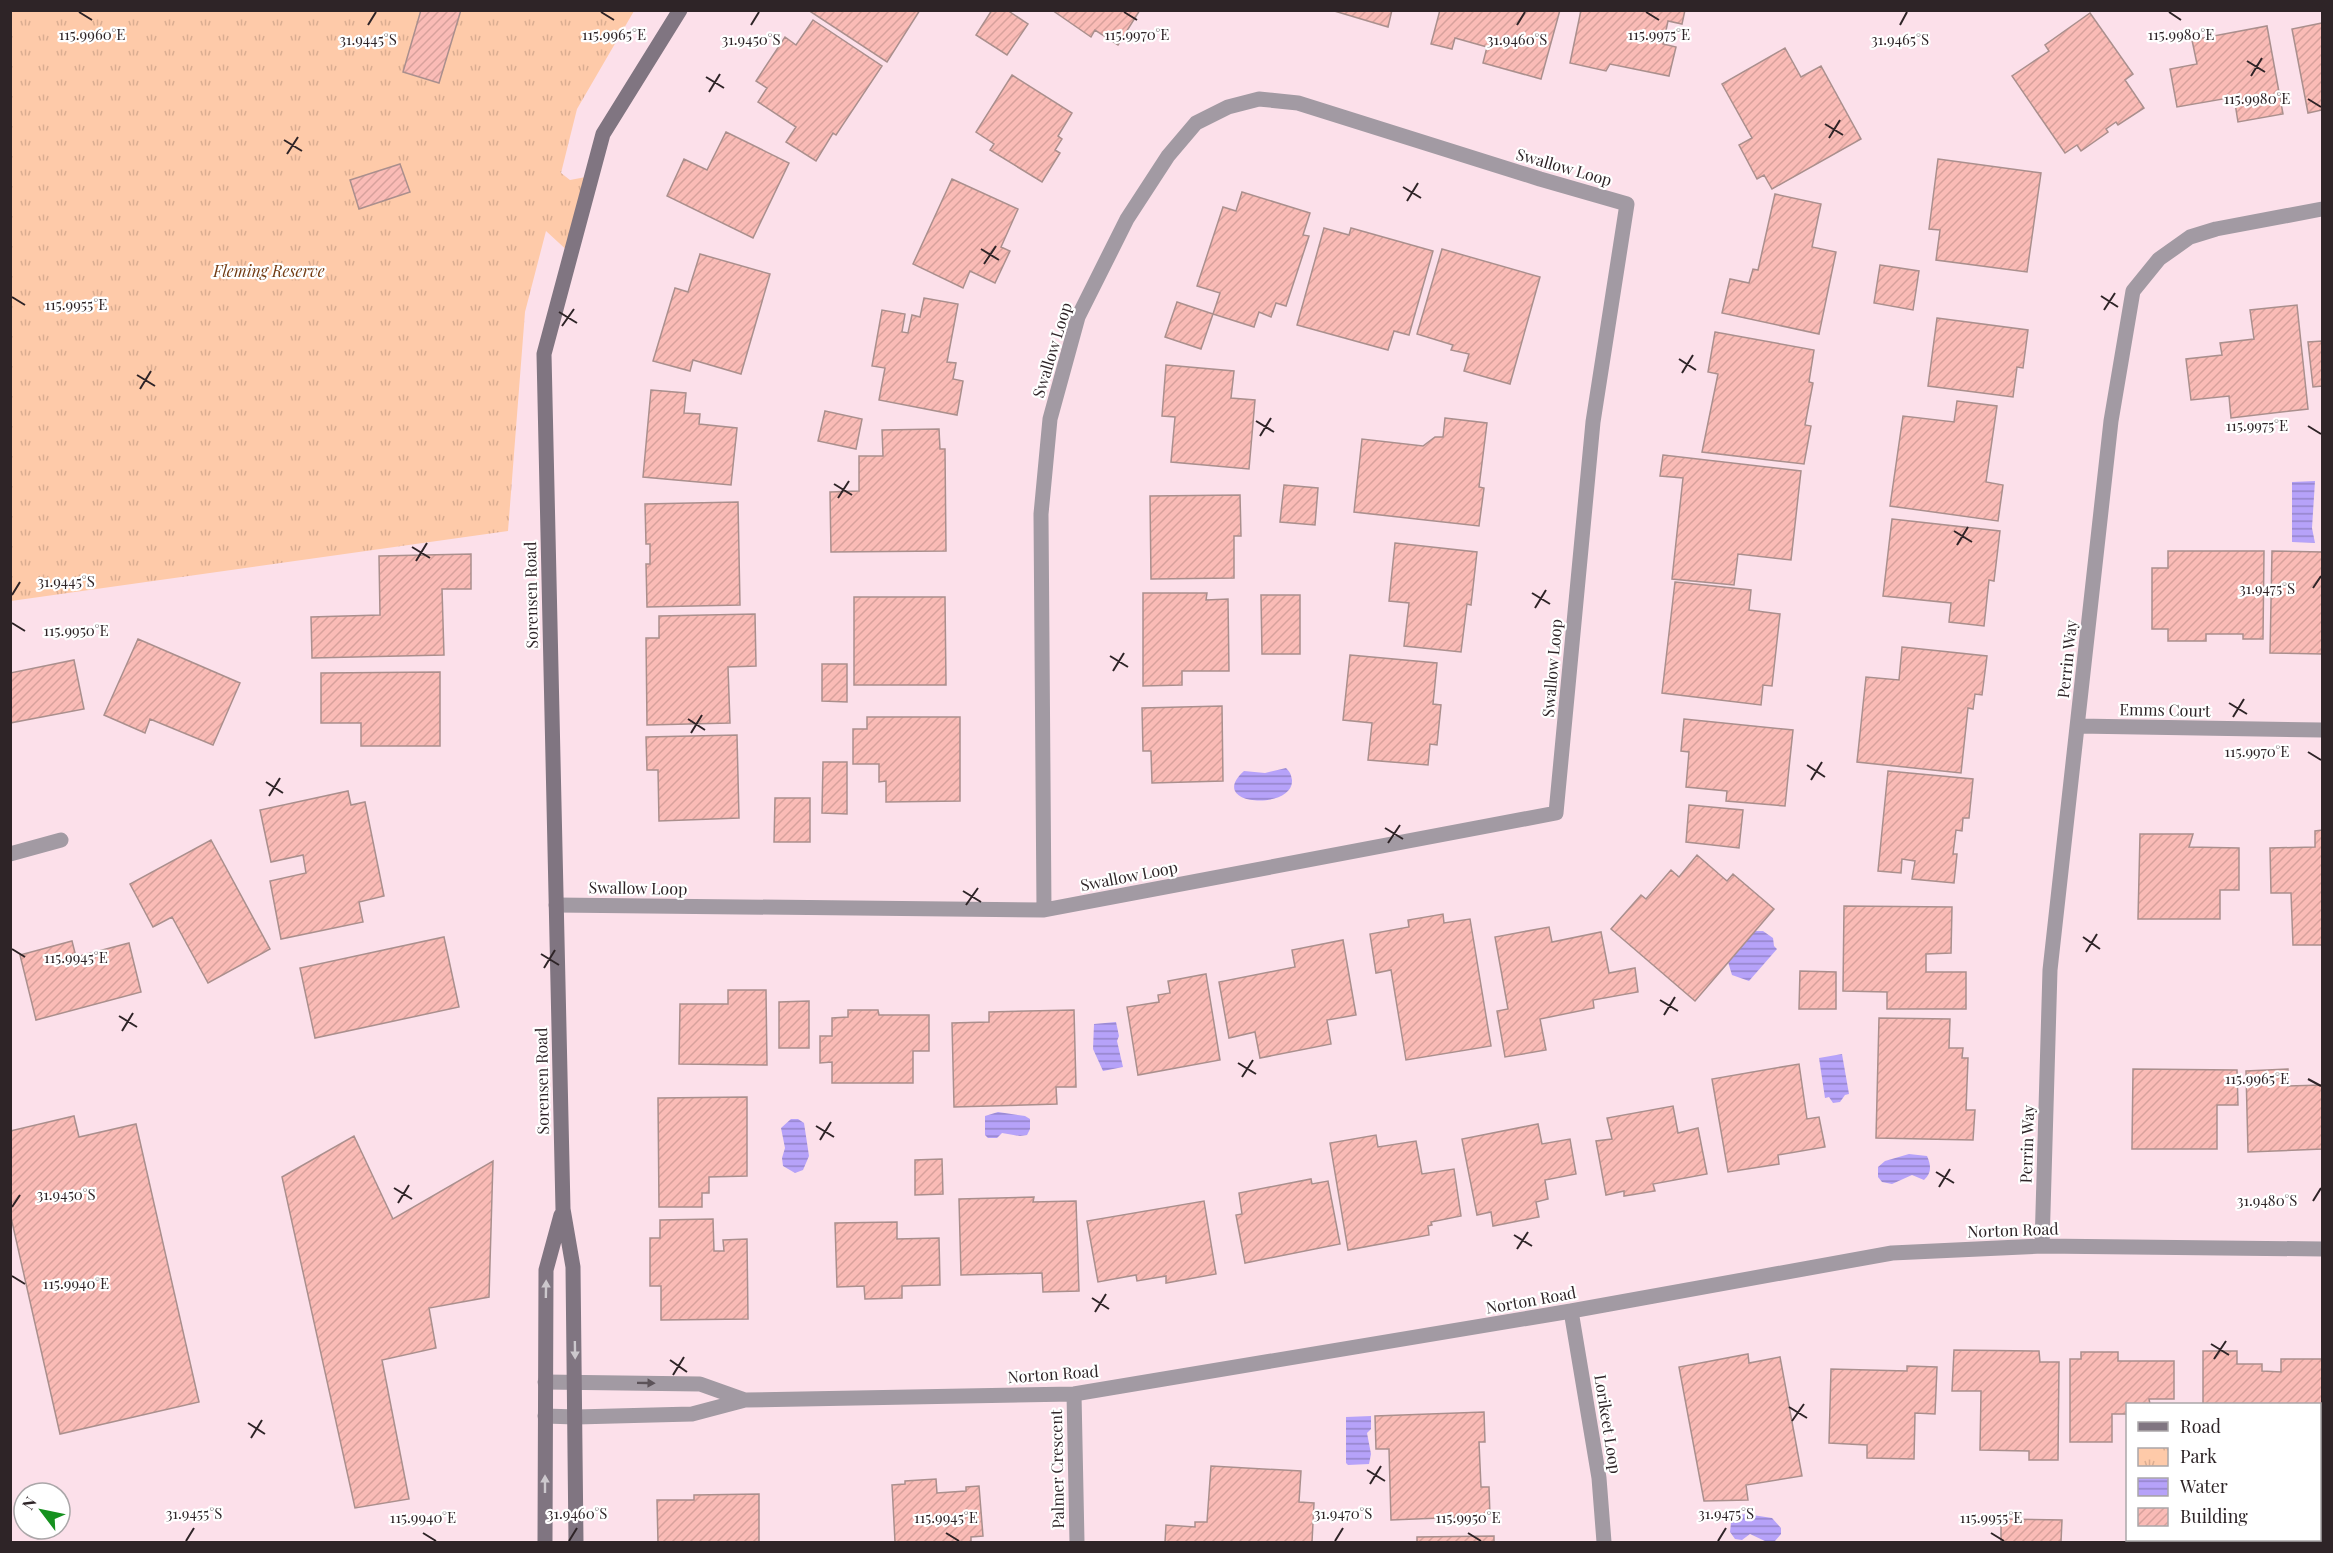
<svg xmlns="http://www.w3.org/2000/svg" width="2333" height="1553" font-family="'Playfair Display',serif">
  <defs>
    <pattern id="park-tufts" width="24" height="20" patternUnits="userSpaceOnUse" patternTransform="scale(1.5)"><rect width="24" height="20" fill="#fecaa9"/><path d="M3 7l-1-3M5 7V3M7 7l1-3M15 17l-1-3M17 17v-4M19 17l1-3" fill="none" stroke="#daad91"/></pattern>
    <pattern id="water-rules" width="6" height="5" patternUnits="userSpaceOnUse" patternTransform="scale(1.5)"><rect width="6" height="5" fill="#b6a2f9"/><path d="M0 2.5h6" fill="none" stroke="#9484ca"/></pattern>
    <pattern id="building-hatch" width="6" height="6" patternUnits="userSpaceOnUse" patternTransform="scale(1.5)"><rect width="6" height="6" fill="#fabbb6"/><path d="M-1 1l2-2M0 6l6-6M5 7l2-2" fill="none" stroke="#d7a19c"/></pattern>
  </defs>
  <rect width="100%" height="100%" fill="#fce0ea"/>
  <path fill="url(#park-tufts)" d="M11 11H634L577 109 561 173 570 180 591 176 571 254 546 231 525 312 508 531 11 601Z"/>
  <path fill="url(#water-rules)" d="M2315 481 2312 528 2315 543 2292 542V482Z
    M1286 768C1290 772 1291 774 1292 780 1294 811 1205 806 1244 771L1265 773Z
    M1755 931H1763L1773 938 1774 946 1777 949 1749 981 1732 975 1728 962Z
    M1116 1022 1119 1036 1117 1041 1123 1067 1103 1071 1093 1049 1094 1024Z
    M1842 1054 1849 1094 1845 1095 1840 1102 1833 1103 1829 1097 1825 1098 1819 1058Z
    M998 1112 1025 1116 1030 1119V1129L1027 1135 1020 1136 1002 1133 997 1138H988L985 1135V1116Z
    M791 1119H798L804 1123 809 1156 803 1170 795 1173 783 1166 782 1158 785 1148 781 1128Z
    M1909 1154 1927 1156C1931 1165 1932 1173 1924 1180L1912 1175 1892 1184 1882 1182 1878 1177V1167L1885 1161Z
    M1371 1416V1429L1367 1433 1371 1454 1369 1464 1348 1465 1346 1463V1417Z
    M1746 1514 1772 1518 1781 1528V1534L1775 1541 1767 1542 1750 1534 1742 1540 1735 1539 1730 1532 1731 1523 1739 1515Z"/>
  <path fill="url(#building-hatch)" stroke="#aa8f8d" stroke-width="1.5" d="M421 10H461L439 83 403 72Z
    M808 10H920L887 62Z
    M992 10H1007L1028 24 1007 55 976 35Z
    M1052 10H1140L1118 45 1095 30 1091 37Z
    M1331 10H1392L1388 27Z
    M1440 10H1560L1541 79 1483 63 1487 47 1455 38 1452 49 1431 44Z
    M1581 10H1685L1682 24 1668 21 1663 44 1676 47 1669 76 1610 64 1606 71 1570 63Z
    M2090 13 2133 74 2125 80 2144 108 2118 125 2116 122 2106 129 2108 132 2081 151 2077 145 2065 153 2012 76 2049 51 2045 45Z
    M813 20 882 66 836 135 833 133 816 161 786 142 796 127 758 102 767 88 756 81 785 37 796 45Z
    M2322 23V110L2308 113 2292 29Z
    M2267 26 2283 114 2238 122 2234 97 2177 107 2170 69 2197 64 2192 40Z
    M1785 48 1801 77 1821 66 1861 139 1772 189 1764 175 1757 179 1739 145 1752 138 1722 84Z
    M1012 75 1072 113 1058 136 1062 139 1055 150 1060 153 1042 182 990 150 994 144 976 132Z
    M726 132 789 163 753 238 667 196 684 159 707 170Z
    M1938 159 2041 173 2027 272 1936 260 1940 230 1929 229Z
    M400 164 410 192 359 209 350 180Z
    M952 179 1018 209 1001 247 1010 251 995 283 970 271 963 288 913 264Z
    M1242 192 1310 213 1303 235 1309 236 1286 306 1276 303 1271 317 1259 312 1254 327 1213 314 1220 293 1197 286 1223 207 1236 211Z
    M1775 194 1821 204 1812 247 1836 252 1819 334 1722 313 1730 279 1749 283 1753 269 1758 270Z
    M1324 228 1349 235 1351 228 1433 251 1409 335 1394 331 1388 350 1297 325Z
    M1442 249 1540 277 1510 384 1464 371 1469 354 1451 350 1453 345 1417 334Z
    M700 254 770 274 741 374 693 360 690 371 653 361 675 288 688 292Z
    M1880 265 1919 271 1913 310 1874 303Z
    M924 298 958 304 947 362 956 363 953 379 963 381 957 415 879 400 885 368 872 366 882 310 905 314 902 332 908 333 912 315 920 317Z
    M1177 302 1213 314 1201 349 1165 337Z
    M2297 305 2308 409 2231 418 2229 396 2191 400 2186 359 2222 355 2220 343 2254 339 2250 310Z
    M1937 318 2028 330 2023 368 2017 367 2013 397 1928 386Z
    M1715 332 1814 350 1809 382 1813 383 1805 425 1811 426 1804 464 1702 452 1718 374 1708 372Z
    M2322 341V386L2313 387 2308 342Z
    M1166 365 1234 371 1231 398 1255 400 1249 469 1171 462 1175 417 1162 416Z
    M651 390 686 393 684 413 700 414 699 424 737 428 731 485 643 477Z
    M1957 401 1997 406 1986 482 2003 485 1998 521 1890 506 1903 416 1954 422Z
    M825 411 862 419 856 449 818 441Z
    M1445 418 1487 423 1479 487 1484 488 1479 526 1354 512 1362 439 1423 446 1435 437H1443Z
    M939 429 940 449H945L946 551 831 552 830 492 859 491V456H883L882 430Z
    M1663 455 1801 471 1791 560 1738 554 1734 585 1672 579 1683 478 1660 476Z
    M1284 485 1318 488 1315 525 1280 522Z
    M1240 495 1241 536H1234V578L1151 579 1150 496Z
    M738 502 740 605 647 607 646 564H650V544H646L645 504Z
    M1892 519 2000 531 1994 581 1989 580 1984 626 1949 622 1951 603 1883 596Z
    M1395 543 1477 552 1471 605 1467 604 1461 652 1404 646 1409 603 1389 601Z
    M2168 551H2264L2263 639H2243V634H2206V641H2168V629H2152V568H2168Z
    M2272 551 2322 552V654L2270 653Z
    M471 554V589H442L444 655 312 658 311 617 380 615 379 556Z
    M1675 582 1751 590 1749 610 1780 614 1772 686 1763 685 1761 705 1662 693Z
    M1143 593H1207L1206 600 1228 599 1229 671H1182V685L1143 686Z
    M1261 595H1300V654H1262Z
    M854 597H945L946 685H854Z
    M755 614 756 666 728 667 730 723 647 725 646 638H659V616Z
    M138 639 240 683 213 745 150 719 145 733 104 715Z
    M1902 647 1987 656 1982 695 1975 694 1973 709 1968 708 1961 773 1857 762 1866 677 1899 680Z
    M1350 655 1437 663 1433 704 1441 705 1437 745 1430 744 1428 765 1368 760 1372 723 1343 720Z
    M74 660 84 709 10 723V673Z
    M822 664H847V702L822 701Z
    M440 672V746H361V723H321V673Z
    M1222 706 1223 781 1152 783 1151 751H1143L1142 708Z
    M867 717H960V801L886 802V781L879 782V764H853V729H867Z
    M1684 719 1793 730 1785 806 1726 801 1727 791 1686 787 1689 752 1681 751Z
    M737 735 739 818 659 821 658 770H647L646 737Z
    M823 762H847V814L822 813Z
    M1888 771 1973 779 1969 818H1963L1962 831 1956 830 1953 854H1957L1954 883 1912 879 1915 861 1902 859 1901 873 1878 871Z
    M348 791 351 805 365 802 384 896 359 902 363 922 281 939 270 881 306 873 303 855 271 862 260 810Z
    M775 798H810V842H774Z
    M1689 805 1743 810 1739 848 1686 842Z
    M2322 830V945H2293L2291 893H2271L2270 848 2315 847V831Z
    M2140 834H2193L2189 847 2239 848V890H2220V919H2138Z
    M211 840 270 949 208 983 172 917 153 927 130 884Z
    M1697 855 1727 881 1733 874 1774 909 1695 1001 1611 929 1641 895 1646 899 1671 870 1679 877Z
    M1844 906 1952 907 1951 953 1926 954V972H1966V1009H1887V992L1843 991Z
    M1443 914 1444 923 1470 919 1491 1046 1406 1060 1391 970 1376 973 1370 934 1409 927 1408 920Z
    M1549 927 1552 942 1601 932 1609 973 1635 968 1638 992 1593 1000 1594 1008 1540 1019 1546 1050 1505 1057 1497 1011 1508 1009 1495 937Z
    M444 937 459 1007 315 1038 300 968Z
    M1343 940 1356 1015 1327 1020 1331 1044 1260 1058 1255 1032 1229 1038 1219 982 1295 967 1292 950Z
    M72 941 76 957 129 943 141 992 36 1020 20 955Z
    M1800 971 1836 972V1009H1799Z
    M1206 974 1220 1060 1138 1075 1127 1007 1159 1002 1158 995 1170 993 1168 981Z
    M728 990H766L767 1065 679 1064 680 1004H728Z
    M809 1001V1048H779V1002Z
    M848 1010H878L879 1015H929V1051H913V1083H832V1062L820 1063V1036H832V1018L848 1017Z
    M1074 1010 1076 1087H1056L1057 1104 954 1107 952 1023 989 1022V1012Z
    M1879 1018 1950 1019 1949 1048H1963L1962 1058H1968L1966 1110H1975L1973 1140 1876 1138Z
    M1799 1064 1807 1119 1819 1117 1825 1147 1778 1155 1779 1164 1728 1172 1712 1079Z
    M2133 1069 2237 1070 2238 1105H2217V1149H2132Z
    M2288 1069V1086L2322 1085V1149L2248 1152 2246 1071Z
    M747 1097V1176L709 1177V1193H702V1207H659L658 1098Z
    M1673 1106 1678 1133 1698 1128 1707 1174 1653 1184 1655 1191 1624 1196V1191L1606 1195 1596 1141 1612 1139 1607 1118Z
    M74 1116 79 1137 136 1124 199 1402 60 1434 10 1213V1131Z
    M1538 1124 1542 1144 1570 1139 1576 1174 1545 1180 1548 1199 1536 1202 1539 1217 1493 1226 1491 1212 1477 1215 1462 1139Z
    M1376 1135 1378 1147 1416 1141 1422 1174 1454 1169 1461 1216 1431 1222 1432 1225 1428 1226 1429 1235 1348 1250 1330 1143Z
    M354 1136 393 1219 493 1161 489 1297 429 1308 436 1348 382 1360 409 1499 355 1508 282 1177Z
    M942 1159 943 1194 915 1195V1160Z
    M1311 1179 1312 1184 1328 1181 1340 1244 1245 1263 1236 1215 1242 1214 1239 1193Z
    M1034 1197 1033 1202 1076 1201 1079 1291 1043 1292 1042 1273 961 1275 959 1199Z
    M1204 1201 1216 1274 1166 1283V1276L1137 1281 1136 1275 1098 1282 1087 1221Z
    M713 1219 714 1251H724L723 1240 747 1239 748 1319 661 1320V1286H650V1238H660V1220Z
    M897 1222V1239L939 1238 940 1285 902 1286V1298L865 1299 864 1286 837 1287 835 1223Z
    M1954 1350 2039 1351 2040 1362H2059L2058 1460H2029V1451L1980 1450 1981 1391H1952Z
    M2203 1351H2237V1364H2262V1371L2281 1372V1359H2322V1410H2320V1404H2203Z
    M2081 1352H2118V1361H2174V1399H2149L2150 1404H2128V1414H2112V1442H2070V1359H2081Z
    M1748 1354 1749 1363 1780 1357 1802 1476 1746 1485 1748 1500 1704 1501 1679 1367Z
    M1907 1366 1937 1367 1935 1414 1915 1413 1914 1459 1867 1458V1445L1829 1443 1831 1369 1907 1371Z
    M1484 1412 1485 1442H1479L1481 1487H1489L1490 1516 1391 1520 1389 1449H1376L1375 1416Z
    M1211 1466 1301 1471 1299 1502 1314 1503 1312 1542H1165L1166 1525 1195 1527V1522H1207Z
    M936 1479 937 1493 966 1491V1487L979 1486 983 1536 971 1537V1542H895L892 1485 905 1484V1481Z
    M759 1494V1542H658L657 1500H694V1495Z
    M2001 1519 2062 1520 2061 1542H2001Z
    M1494 1536V1542H1417V1537Z"/>
  <g fill="none" stroke-linecap="round" stroke-linejoin="round">
    <path stroke="#a29aa3" stroke-width="15" d="M2078 726 2322 730
      M10 854 61 840
      M556 905 1044 910 1556 813 1593 422 1627 204 1540 179 1298 103 1259 99 1228 107 1196 123 1168 156 1127 219 1078 317 1050 419 1041 514 1044 910
      M2042 1246 2050 970 2111 421 2133 291 2159 259 2190 237 2216 229 2322 209
      M1571 1311 1599 1478 1604 1542
      M545 1382 700 1384 745 1400
      M1074 1394 1077 1542
      M545 1416 576 1417 692 1414 745 1400 1074 1394 1571 1311 1892 1253 2042 1246 2322 1249"/>
    <path stroke="#807581" stroke-width="15" d="M545 1542 546 1270 561 1215
      M576 1542 573 1267 563 1209 544 354 603 134 680 10"/>
  </g>
  <defs><path id="oneway-solid" d="M-6-.8H1V-3.2L6.5 0L1 3.2V.8H-6Z" transform="scale(1.5)"/></defs>
  <g fill="#ccc8cd">
    <use href="#oneway-solid" transform="translate(546 1289) rotate(-89)"/>
    <use href="#oneway-solid" transform="translate(575 1350) rotate(89)"/>
    <use href="#oneway-solid" transform="translate(545 1484) rotate(-90)"/>
  </g>
  <use fill="#5c5359" href="#oneway-solid" transform="translate(646 1383) rotate(1)"/>
  <path fill="none" stroke="#2e2427" stroke-width="2" d="M79 12 92 20M601 12 614 20M1124 12 1137 20M1646 12 1659 20M2169 12 2181 20M368 25 376 12M751 25 759 12M1517 25 1525 12M1900 25 1907 12M2247 61 2265 72M2251 76 2262 58M706 77 724 88M709 92 720 74M2308 99 2321 107M1825 124 1843 135M1829 138 1840 120M284 140 302 151M287 154 298 137M1403 187 1421 198M1407 201 1418 183M981 249 999 260M984 264 996 246M2101 296 2118 307M12 297 25 305M2104 310 2115 293M559 312 577 323M562 326 574 309M1679 359 1696 370M1682 373 1693 355M137 375 155 386M140 389 151 371M1256 421 1274 432M2308 426 2321 434M1260 436 1271 418M834 484 852 495M838 498 849 481M1954 531 1972 542M1957 545 1968 527M412 547 430 558M416 561 427 543M2313 588 2321 576M1532 593 1550 604M12 595 20 582M1535 608 1546 590M12 623 25 631M1110 656 1128 667M1113 671 1124 653M2229 703 2247 714M2233 717 2244 699M688 719 705 730M691 733 702 715M2308 752 2321 760M1807 765 1825 777M1811 780 1822 762M266 782 283 793M269 796 280 778M1385 828 1403 839M1388 843 1400 825M963 891 981 902M966 905 978 888M2083 937 2100 949M12 949 25 957M2086 952 2097 934M541 954 559 965M544 968 555 950M1660 1000 1678 1011M1664 1015 1675 997M119 1016 137 1027M122 1031 133 1013M1238 1063 1256 1074M1242 1077 1253 1060M2308 1079 2321 1086M816 1126 834 1137M820 1140 831 1122M1936 1172 1954 1183M1939 1187 1950 1169M394 1188 412 1199M2313 1201 2321 1188M398 1203 409 1185M12 1207 20 1195M1514 1235 1532 1246M1517 1249 1528 1232M12 1276 25 1284M1092 1298 1109 1309M1095 1312 1106 1294M2211 1344 2229 1355M2214 1359 2226 1341M670 1360 687 1372M673 1375 684 1357M1789 1407 1807 1418M1792 1421 1804 1404M248 1423 265 1434M251 1438 262 1420M1367 1470 1385 1481M1370 1484 1381 1466M423 1533 436 1541M946 1533 959 1541M1468 1533 1481 1541M1991 1533 2004 1541M186 1541 194 1528M569 1541 577 1528M1335 1541 1343 1528M1718 1541 1726 1528"/>
  <g text-anchor="middle" stroke-width="4.5" stroke-linejoin="round" paint-order="stroke">
    <g font-size="16" fill="#2e2427" stroke="#fff">
      <text transform="translate(1564 167) rotate(16)" y="6">Swallow Loop</text>
      <text transform="translate(1052 350) rotate(-73)" y="6">Swallow Loop</text>
      <text transform="translate(531 595) rotate(-91)" y="6">Sorensen Road</text>
      <text transform="translate(2067 659) rotate(-84)" y="6">Perrin Way</text>
      <text transform="translate(1552 668) rotate(-85)" y="6">Swallow Loop</text>
      <text transform="translate(2165 710) rotate(1)" y="6">Emms Court</text>
      <text transform="translate(1129 876) rotate(-11)" y="6">Swallow Loop</text>
      <text transform="translate(638 888) rotate(1)" y="6">Swallow Loop</text>
      <text transform="translate(542 1081) rotate(-91)" y="6">Sorensen Road</text>
      <text transform="translate(2027 1144) rotate(-88)" y="6">Perrin Way</text>
      <text transform="translate(2013 1230) rotate(-2)" y="6">Norton Road</text>
      <text transform="translate(1531 1300) rotate(-10)" y="6">Norton Road</text>
      <text transform="translate(1053 1374) rotate(-4)" y="6">Norton Road</text>
      <text transform="translate(1608 1424) rotate(81)" y="6">Lorikeet Loop</text>
      <text transform="translate(1057 1469) rotate(-91)" y="6">Palmer Crescent</text>
    </g>
    <g font-size="16" font-style="italic" fill="#713b12" stroke="#fff">
      <text x="269" y="277">Fleming Reserve</text>
    </g>
  </g>
  <g font-size="15" text-anchor="middle" fill="#2e2427" stroke="#fff" stroke-width="4.5" stroke-linejoin="round" paint-order="stroke">
    <text x="92" y="40">115.9960°E</text>
    <text x="614" y="40">115.9965°E</text>
    <text x="1137" y="40">115.9970°E</text>
    <text x="1659" y="40">115.9975°E</text>
    <text x="2181" y="40">115.9980°E</text>
    <text x="368" y="45">31.9445°S</text>
    <text x="751" y="45">31.9450°S</text>
    <text x="1517" y="45">31.9460°S</text>
    <text x="1900" y="45">31.9465°S</text>
    <text x="2257" y="104">115.9980°E</text>
    <text x="76" y="310">115.9955°E</text>
    <text x="2257" y="431">115.9975°E</text>
    <text x="66" y="587">31.9445°S</text>
    <text x="2267" y="594">31.9475°S</text>
    <text x="76" y="636">115.9950°E</text>
    <text x="2257" y="757">115.9970°E</text>
    <text x="76" y="963">115.9945°E</text>
    <text x="2257" y="1084">115.9965°E</text>
    <text x="66" y="1200">31.9450°S</text>
    <text x="2267" y="1206">31.9480°S</text>
    <text x="76" y="1289">115.9940°E</text>
    <text x="194" y="1519">31.9455°S</text>
    <text x="577" y="1519">31.9460°S</text>
    <text x="1343" y="1519">31.9470°S</text>
    <text x="1726" y="1519">31.9475°S</text>
    <text x="423" y="1523">115.9940°E</text>
    <text x="946" y="1523">115.9945°E</text>
    <text x="1468" y="1523">115.9950°E</text>
    <text x="1991" y="1523">115.9955°E</text>
  </g>
  <rect width="2333" height="1553" fill="none" stroke="#2e2427" stroke-width="24"/>
  <rect x="2126" y="1403" width="195" height="138" fill="#ffffff" stroke="#aba7a9" stroke-width="1.5"/>
  <rect x="2138" y="1422" width="30" height="9" fill="#807581" stroke="#aba7a9" stroke-width="1.5"/>
  <text x="2180" y="1433" font-size="18" fill="#2e2427">Road</text>
  <rect x="2138" y="1448" width="30" height="18" fill="url(#park-tufts)" stroke="#aba7a9" stroke-width="1.5"/>
  <text x="2180" y="1463" font-size="18" fill="#2e2427">Park</text>
  <rect x="2138" y="1478" width="30" height="18" fill="url(#water-rules)" stroke="#aba7a9" stroke-width="1.5"/>
  <text x="2180" y="1493" font-size="18" fill="#2e2427">Water</text>
  <rect x="2138" y="1508" width="30" height="18" fill="url(#building-hatch)" stroke="#aba7a9" stroke-width="1.5"/>
  <text x="2180" y="1523" font-size="18" fill="#2e2427">Building</text>
  <g transform="translate(42 1511) rotate(302)"><circle r="28" fill="#ffffff" stroke="#aba7a9" stroke-width="1.5"/>
  <path d="M0-4.5L10 22L0 15L-10 22Z" fill="#16911f"/>
  <text y="-9" font-size="16" font-weight="bold" text-anchor="middle" fill="#2e2427">N</text>
  </g>
</svg>
